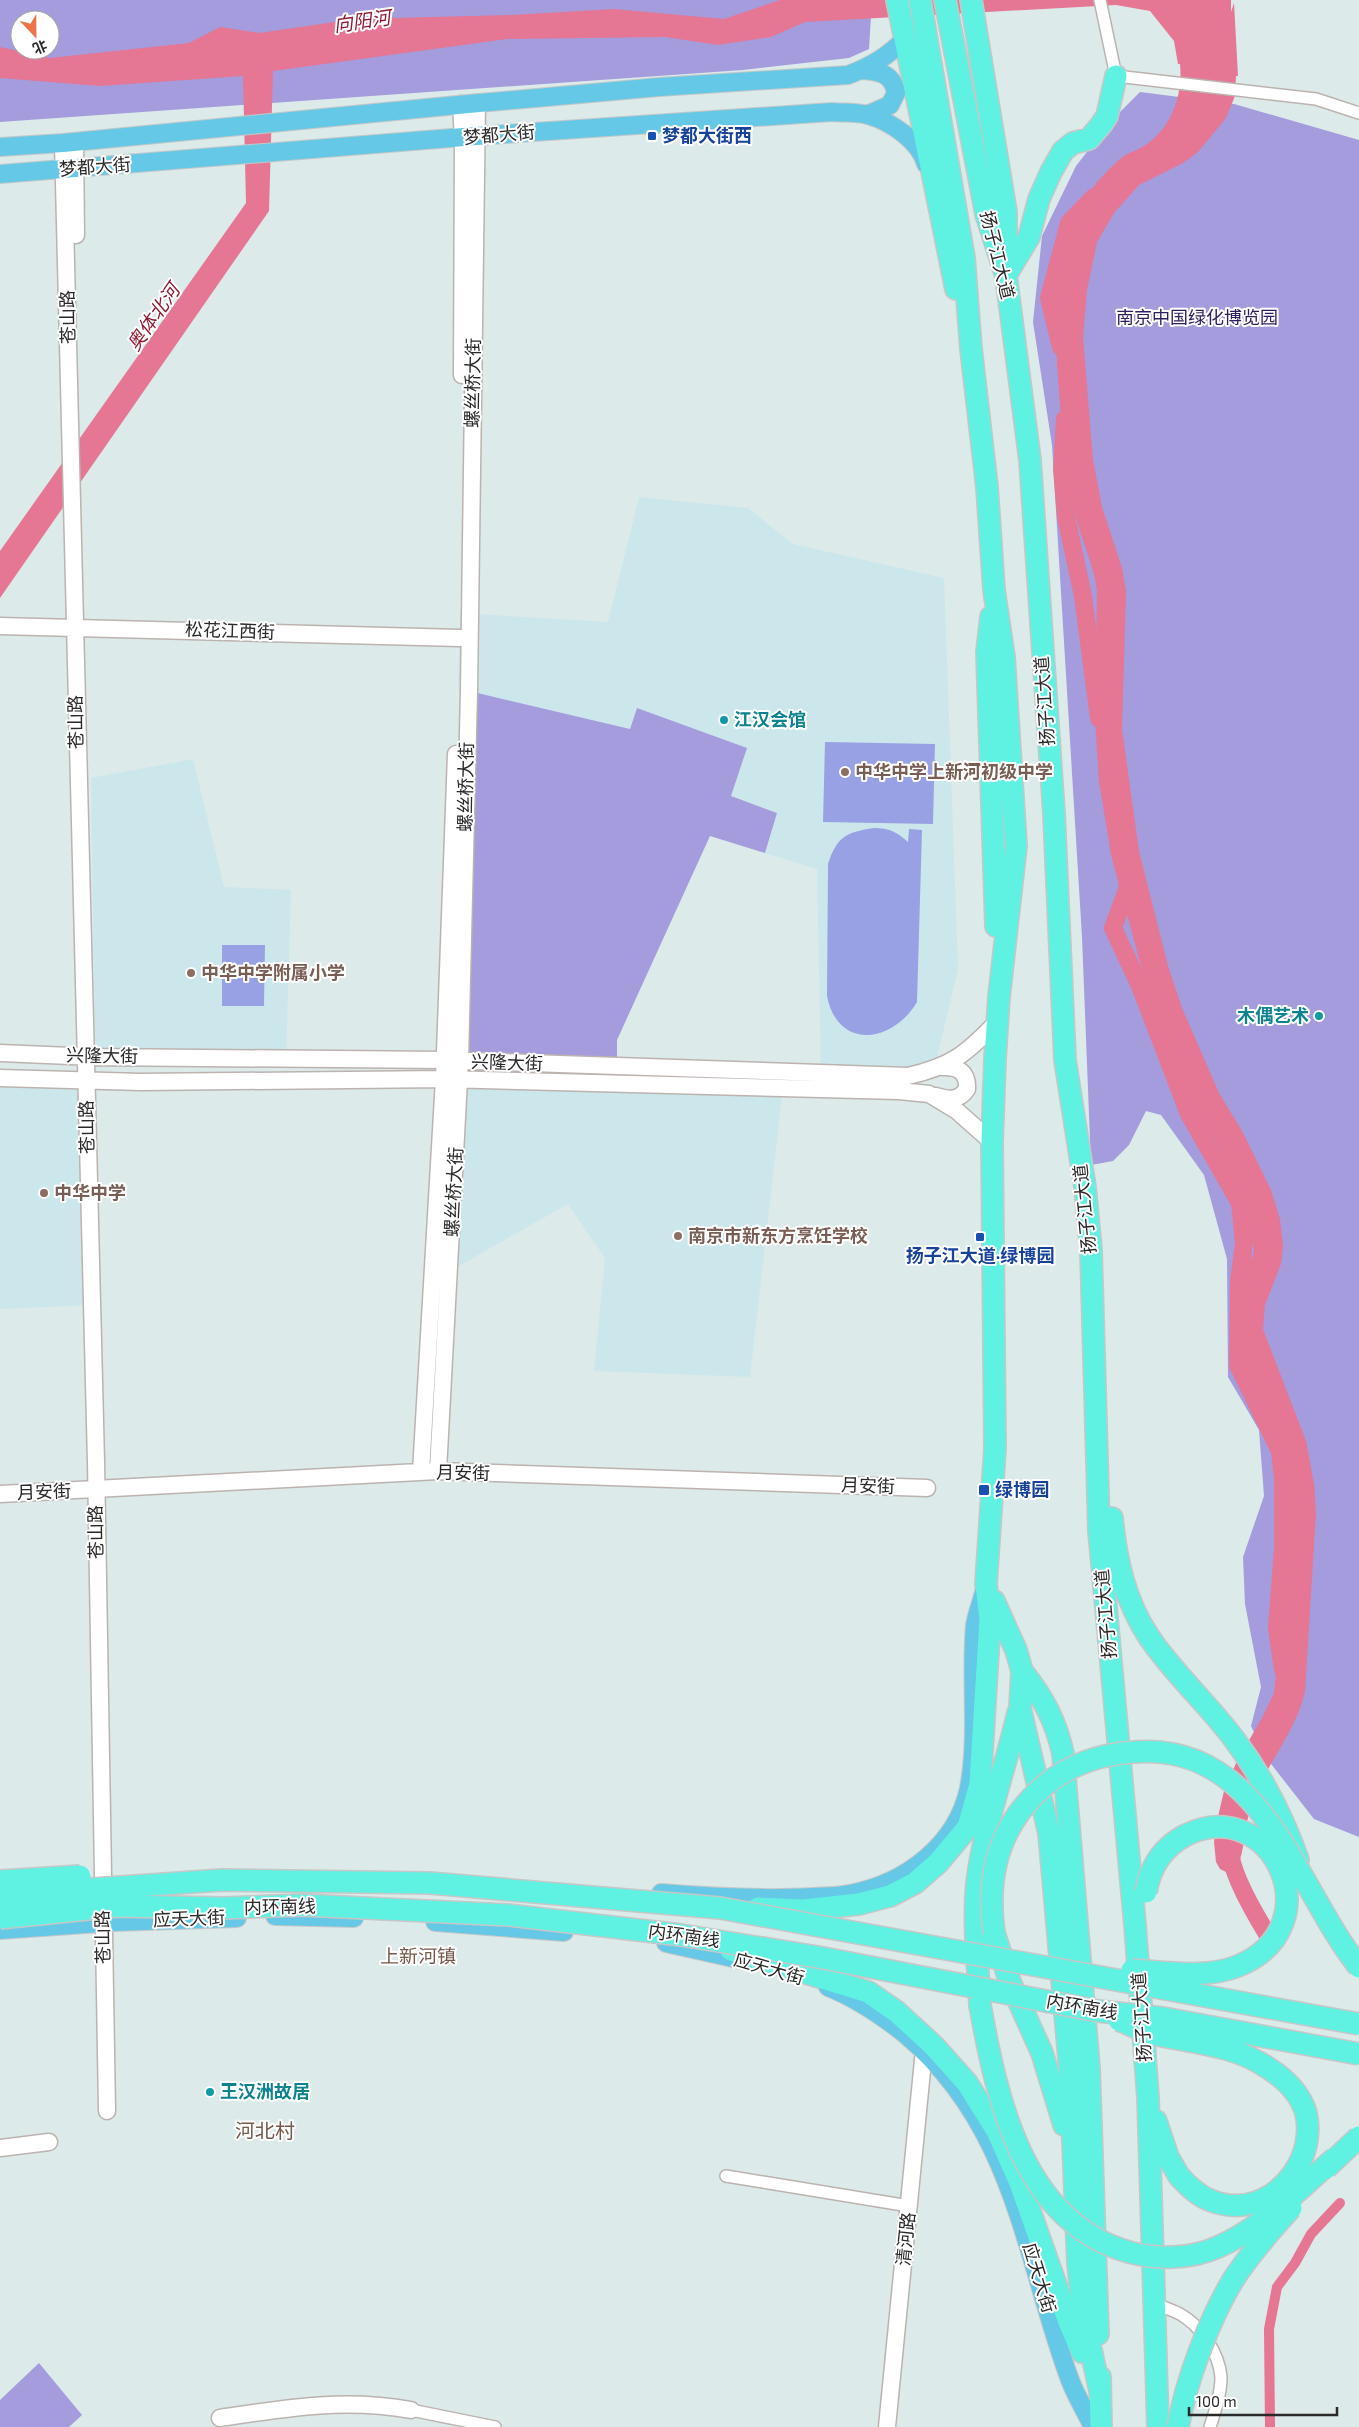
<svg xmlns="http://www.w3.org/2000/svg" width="1359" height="2427" font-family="'Exo 2','Noto Sans SC',sans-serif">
  <rect width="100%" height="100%" fill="#dceaea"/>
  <path fill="#cce7eb" d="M639 497 748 508 793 544 944 578 958 969 934 1070 821 1072 817 869 765 853 777 813 731 796 746 748 637 708 630 729 458 689 460 613 608 622Z
    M193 759 224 887 291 890 286 1059 95 1057 91 778Z
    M0 1078 85 1081 91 1305 0 1309Z
    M444 1079 783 1087 750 1377 594 1371 605 1258 568 1204 450 1271Z"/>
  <path fill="#a49cdd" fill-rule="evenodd" d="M0 0H872L869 49 849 58 743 70 0 122ZM20 20H50V50H20Z
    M1140 92 1234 104 1359 140V1837L1314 1819 1268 1760 1251 1726 1261 1687 1245 1604 1243 1557 1264 1496 1259 1430 1228 1377 1227 1259 1204 1175 1161 1115 1146 1111 1129 1145 1113 1161 1091 1165 1082 937 1052 445 1033 322 1042 236 1076 166 1112 120Z
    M469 691 630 729 637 708 747 748 731 796 777 813 765 853 710 836 617 1040V1067L460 1061Z
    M39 2363 82 2415 69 2427H0V2400Z"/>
  <path fill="#98a1e4" d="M825 742 935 744 933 824 823 822Z
    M874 828C889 828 897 832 908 842L909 829 922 830 917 1002C893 1043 838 1051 827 996L828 864C837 836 847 832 874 828Z
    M222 945H265L264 1006H222Z"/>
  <path fill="#e57694" d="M780 0H1231V12L1234 3 1238 76H1236L1235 96 1226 118 1198 152 1183 163 1139 185 1114 213 1097 242 1087 290 1083 337 1093 460 1102 507 1122 568 1126 591 1122 729 1139 851 1168 966 1182 1008 1219 1093 1242 1131 1271 1190 1280 1219 1283 1247 1281 1264 1265 1305 1263 1329 1306 1441 1314 1484 1316 1513 1305 1692C1295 1733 1266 1764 1252 1803 1244 1825 1246 1849 1236 1870L1226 1872 1220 1869 1216 1862 1214 1842 1217 1821 1224 1791 1237 1761 1263 1716 1274 1693 1282 1622 1288 1510 1278 1447 1237 1343 1234 1326 1237 1294 1254 1252 1251 1224 1244 1200 1218 1146 1195 1107 1155 1018 1111 855 1099 781 1095 720 1097 590C1093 562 1080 537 1074 510 1067 475 1063 440 1060 405 1055 342 1051 287 1071 225 1079 201 1101 176 1120 159 1128 152 1139 150 1147 144 1172 127 1183 94 1180 64H1178L1174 41 1150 11 1116 5 805 22 771 37 718 45 665 37 507 39 273 71 269 211 0 598V551L246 203 243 76 100 86 0 78V47L50 58 189 43 220 27 259 33 355 19 511 15 614 9 724 19Z"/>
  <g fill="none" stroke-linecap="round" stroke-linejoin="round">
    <path stroke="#e57694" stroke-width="10" d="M1270 2427 1269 2329 1277 2287 1295 2263 1311 2234 1340 2203"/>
    <path stroke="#e57694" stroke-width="18" d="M1061 347 1049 298 1069 223 1094 197
      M1065 419 1062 469 1066 517 1083 596 1099 718
      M1127 879 1128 887 1113 928 1140 986 1189 1114 1240 1203 1244 1242 1239 1282 1238 1365 1280 1451 1283 1479V1549L1277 1628 1283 1670
      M1230 1847C1229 1871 1256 1916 1269 1937"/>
    <g stroke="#bcb3af" stroke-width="14">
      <path id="street" d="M1100 0 1116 76 1316 99 1359 113
        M726 2176 909 2206
        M1155 2304C1163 2307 1172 2310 1180 2314 1201 2326 1219 2353 1221 2377 1221 2394 1215 2411 1210 2427
        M411 2410 495 2427"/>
    </g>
    <g stroke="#bcb3af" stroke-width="19">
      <path id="secondary" d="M461 104 463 139 462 375
        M75 142 76 235
        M63 143 96 1462 107 2111
        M0 626 460 638
        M0 1053 94 1057 445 1060 908 1076C952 1066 966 1054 997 1022
        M0 1078 141 1082 444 1079 899 1091 929 1094 957 1111 992 1142
        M936 1096C949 1100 959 1101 967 1089 968 1072 958 1066 942 1067
        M438 1471 460 1061 469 691 477 103
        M421 1472 444 1079 456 754
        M0 1494 438 1471 927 1488
        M0 2148 49 2142
        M220 2418C286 2408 344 2398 411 2410
        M887 2427 924 2050"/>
    </g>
    <g stroke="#c7c7c7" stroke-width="20">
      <path id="primary" d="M861 70C878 71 893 73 896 93L890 105 867 115
        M0 147 63 143 468 104 659 87 848 75C872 66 888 56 906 38
        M0 174 476 136 832 112C843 113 857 112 868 115 891 122 919 140 926 164
        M661 1893C710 1897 762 1900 812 1897 824 1896 837 1897 849 1894 905 1884 957 1845 969 1788 979 1735 970 1679 975 1625 977 1613 982 1601 985 1589
        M275 1916 354 1918
        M435 1922 564 1932
        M0 1930 114 1922 237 1918
        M666 1943 746 1961
        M828 1987C856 1998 881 2015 905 2034 1015 2126 1024 2255 1070 2380 1076 2396 1086 2412 1093 2427"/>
    </g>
    <g stroke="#c7c7c7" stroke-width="24">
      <path id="highway" d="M897 0 956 289
        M945 0 986 214 1006 276 1030 460 1054 814 1065 1060 1085 1187 1091 1250 1099 1531 1135 1925 1148 2097 1158 2427
        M971 0 1006 212V255
        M1006 275 1029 237 1039 199 1051 172 1063 151 1073 143 1089 139 1101 125 1107 116 1116 76
        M991 617 987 652 996 926
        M1112 1518C1116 1560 1125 1601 1149 1637 1174 1674 1208 1704 1234 1739 1262 1776 1283 1817 1298 1860
        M994 1601 1016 1650 1022 1671 1020 1708 1049 1833 1070 2069 1078 2264 1084 2318 1100 2391
        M1022 1671C1043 1697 1056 1721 1063 1754L1089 2068 1098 2334
        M758 1908 803 1910 859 1904 890 1896 915 1883 938 1863 968 1827 980 1784 990 1619 986 1584 995 1448 992 1142 995 1059 999 997 1016 846 1004 657 994 590 987 487 971 349 964 258 920 0
        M994 1933 1010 1982 1042 2053 1064 2125
        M731 1950 868 1992 897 2012 934 2046 967 2083 997 2131 1020 2183 1069 2322 1082 2352
        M980 2005C978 1965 973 1923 977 1883 984 1825 1005 1770 1018 1713
        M1156 2121 1168 2157 1179 2176
        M1100 2377 1101 2427"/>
    </g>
    <use href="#street" stroke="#fff" stroke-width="11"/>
    <use href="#secondary" stroke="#fff" stroke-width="16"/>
    <use href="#primary" stroke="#65c8e6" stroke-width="18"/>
    <use href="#highway" stroke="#5ff2e3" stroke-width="21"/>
    <g stroke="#c7c7c7" stroke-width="24" stroke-linecap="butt">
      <path id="highway-bridge" d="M0 1881 80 1876
        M0 1900 63 1891 222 1880 430 1883 720 1908 1359 2024
        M0 1918 117 1906 224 1908 303 1905 508 1915 681 1935 818 1957 1098 2011 1163 2018 1359 2054
        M994 1933C986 1876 998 1825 1044 1786 1070 1764 1101 1754 1134 1752 1262 1741 1296 1888 1359 1967
        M1132 1970C1166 1972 1206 1979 1238 1966 1334 1927 1273 1793 1186 1835 1163 1847 1150 1867 1146 1892
        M980 2005C997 2100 1023 2222 1129 2252 1157 2260 1191 2259 1218 2247 1262 2228 1299 2189 1335 2158
        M1119 2020C1129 2024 1140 2030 1150 2033 1186 2042 1228 2044 1260 2063 1276 2072 1292 2084 1301 2101 1309 2115 1309 2130 1306 2145 1296 2187 1255 2217 1212 2201 1198 2196 1188 2186 1179 2176
        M1326 2168 1359 2137
        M1178 2427C1186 2381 1209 2320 1233 2280 1249 2255 1271 2230 1291 2208"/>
    </g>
    <use href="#highway-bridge" stroke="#5ff2e3" stroke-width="21"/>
  </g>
  <g fill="#1a4fb4" stroke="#fff" stroke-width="2">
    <rect x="647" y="131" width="10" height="10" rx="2.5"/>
    <rect x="975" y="1232" width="10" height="10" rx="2.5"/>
    <rect x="978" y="1484" width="12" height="12" rx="2.5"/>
  </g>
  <g fill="#0f9aa8" stroke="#fff" stroke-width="2">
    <circle cx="724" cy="720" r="5"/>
    <circle cx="1319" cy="1016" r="5"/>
    <circle cx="210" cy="2092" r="5"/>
  </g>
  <g fill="#8d6e63" stroke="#fff" stroke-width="2">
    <circle cx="845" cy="772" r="5"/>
    <circle cx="191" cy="973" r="5"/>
    <circle cx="44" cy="1193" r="5"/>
    <circle cx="678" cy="1236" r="5"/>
  </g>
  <g text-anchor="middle" stroke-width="4" stroke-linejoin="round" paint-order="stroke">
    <g font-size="18" fill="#292929" stroke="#fff">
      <text transform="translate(499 135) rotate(-5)" y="6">梦都大街</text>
      <text transform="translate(95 167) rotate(-4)" y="6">梦都大街</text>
      <text transform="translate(997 255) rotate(76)" y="6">扬子江大道</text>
      <text transform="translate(68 317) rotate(-91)" y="6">苍山路</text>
      <text transform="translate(473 383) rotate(-89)" y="6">螺丝桥大街</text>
      <text transform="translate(230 631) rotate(2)" y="6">松花江西街</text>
      <text transform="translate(1045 701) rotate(-94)" y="6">扬子江大道</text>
      <text transform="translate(76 722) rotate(-91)" y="6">苍山路</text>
      <text transform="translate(466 787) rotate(-89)" y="6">螺丝桥大街</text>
      <text transform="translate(102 1056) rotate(1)" y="6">兴隆大街</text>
      <text transform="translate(507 1063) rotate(2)" y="6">兴隆大街</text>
      <text transform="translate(87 1127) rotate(-91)" y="6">苍山路</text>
      <text transform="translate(454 1192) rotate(-87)" y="6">螺丝桥大街</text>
      <text transform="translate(1085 1209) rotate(-96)" y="6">扬子江大道</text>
      <text transform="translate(463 1473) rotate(1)" y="6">月安街</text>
      <text transform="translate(868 1486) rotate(2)" y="6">月安街</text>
      <text transform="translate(44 1492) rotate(-2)" y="6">月安街</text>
      <text transform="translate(96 1532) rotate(-91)" y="6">苍山路</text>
      <text transform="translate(1106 1614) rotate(-95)" y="6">扬子江大道</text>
      <text transform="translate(280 1907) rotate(-1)" y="6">内环南线</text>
      <text transform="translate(189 1919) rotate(-2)" y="6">应天大街</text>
      <text transform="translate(684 1936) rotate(8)" y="6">内环南线</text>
      <text transform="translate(103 1937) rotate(-91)" y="6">苍山路</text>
      <text transform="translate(769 1969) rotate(16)" y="6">应天大街</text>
      <text transform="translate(1082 2007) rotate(10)" y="6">内环南线</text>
      <text transform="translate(1142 2017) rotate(-94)" y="6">扬子江大道</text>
      <text transform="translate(906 2239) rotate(-84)" y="6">清河路</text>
      <text transform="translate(1039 2278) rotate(73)" y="6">应天大街</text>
    </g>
    <g font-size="18" font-weight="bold" fill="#164399" stroke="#fff" text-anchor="start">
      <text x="662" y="142">梦都大街西</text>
      <text x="980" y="1262" text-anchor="middle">扬子江大道·绿博园</text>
      <text x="995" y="1496">绿博园</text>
    </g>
    <g font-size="18" fill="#301f60" stroke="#fff">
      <text x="1197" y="324">南京中国绿化博览园</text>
    </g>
    <g font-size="18" font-weight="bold" fill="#0d838f" stroke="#fff" text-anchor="start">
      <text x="734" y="726">江汉会馆</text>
      <text x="1309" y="1022" text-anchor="end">木偶艺术</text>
      <text x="220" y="2098">王汉洲故居</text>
    </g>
    <g font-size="18" font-weight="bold" fill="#785e54" stroke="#fff" text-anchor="start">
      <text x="855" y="778">中华中学上新河初级中学</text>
      <text x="201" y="979">中华中学附属小学</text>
      <text x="54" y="1199">中华中学</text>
      <text x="688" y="1242">南京市新东方烹饪学校</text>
    </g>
    <g font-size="19" font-style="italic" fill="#8f172e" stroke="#fff">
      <text transform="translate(362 21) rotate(-8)" y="7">向阳河</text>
      <text transform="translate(153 317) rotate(-55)" y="7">奥体北河</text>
    </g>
    <g font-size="19" fill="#76594d" stroke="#fff">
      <text x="418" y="1963">上新河镇</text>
    </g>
    <g font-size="20" fill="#76594d" stroke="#fff">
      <text x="265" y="2138">河北村</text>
    </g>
  </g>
  <g transform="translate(35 35) rotate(158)"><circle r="24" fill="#ffffff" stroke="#a9a9a9"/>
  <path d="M0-4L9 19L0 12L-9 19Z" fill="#ec7547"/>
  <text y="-8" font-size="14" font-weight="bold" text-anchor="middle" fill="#292929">北</text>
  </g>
  <path d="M1189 2407v8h148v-8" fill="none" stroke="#292929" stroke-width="2.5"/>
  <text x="1196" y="2407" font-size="15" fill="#292929" stroke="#ffffff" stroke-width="4" paint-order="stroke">100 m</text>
</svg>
